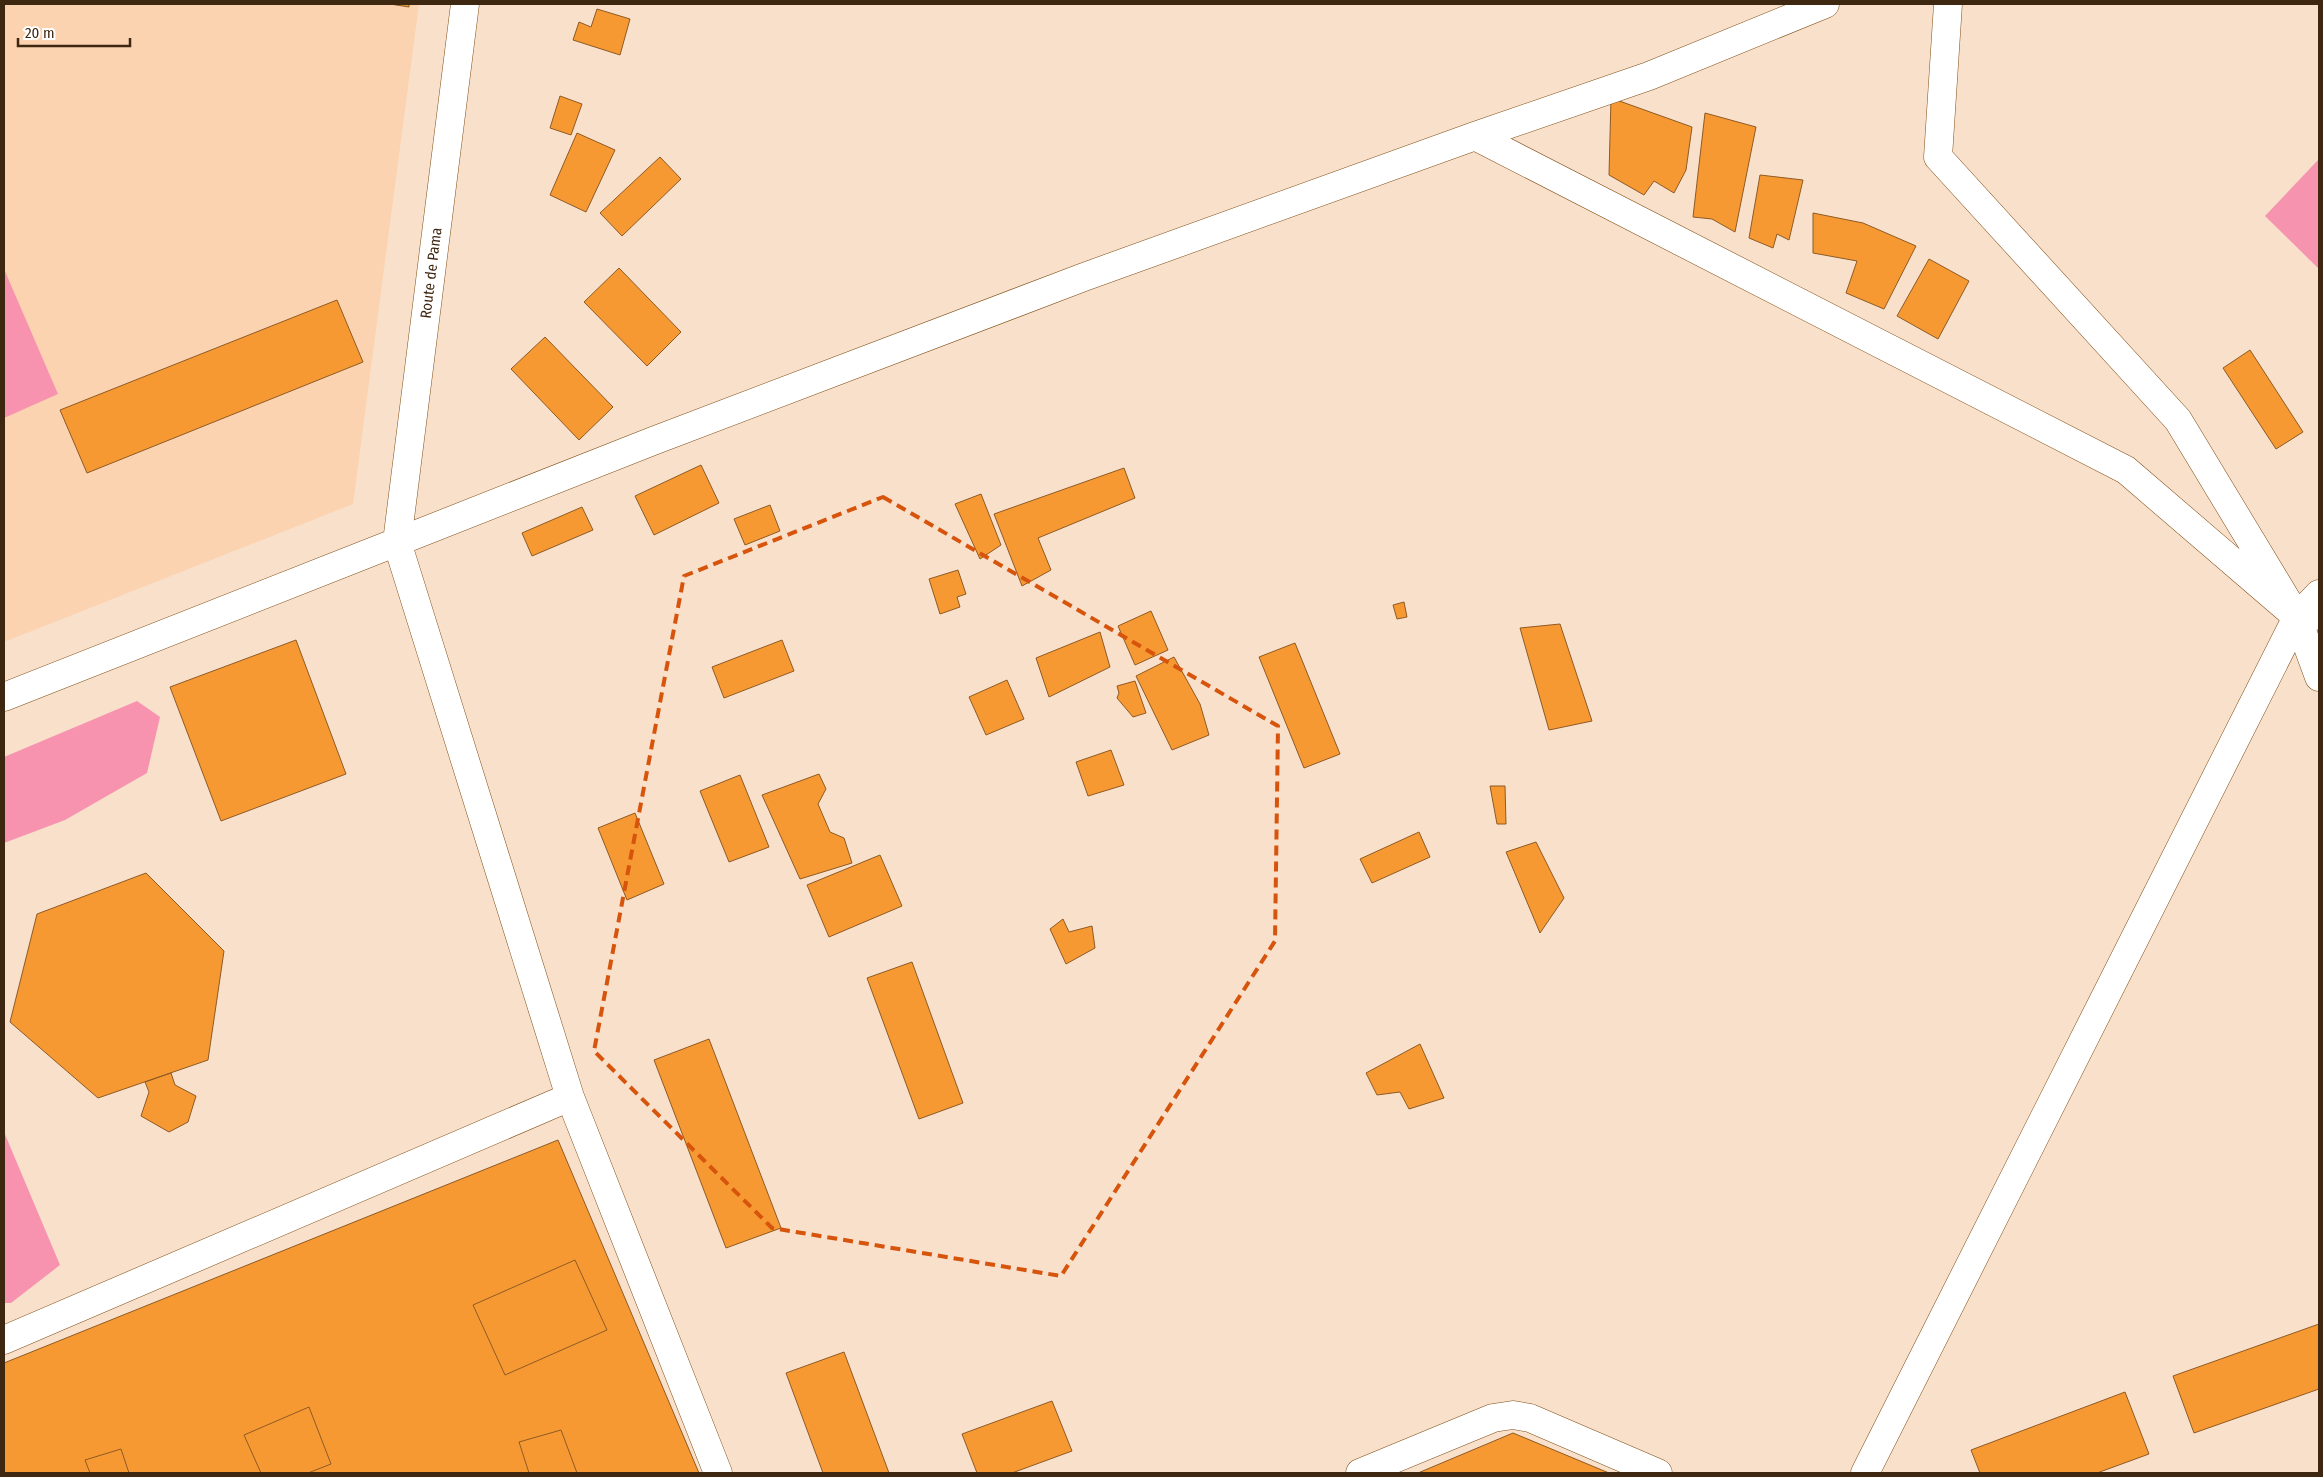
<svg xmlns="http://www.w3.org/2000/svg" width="2323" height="1477" font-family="'Fira Sans Condensed',sans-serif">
  <rect width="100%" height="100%" fill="#f8e0cb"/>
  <path fill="#fbd3b0" d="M4 4H419L353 504 4 642Z"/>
  <path fill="#f693ae" d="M2319 159V269L2265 216Z"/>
  <path fill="#f893af" d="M4 269 58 394 4 418Z
    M137 701 160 717 147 773 65 820 4 843V757Z
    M4 1132 60 1265 11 1303H4Z"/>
  <path fill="#f79932" stroke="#8f5a24" d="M390 4H409V7Z
    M597 9 630 19 620 55 573 40 579 22 591 27Z
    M560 96 582 104 571 135 550 128Z
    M1611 98 1692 127 1686 170 1674 193 1654 181 1644 195 1609 175Z
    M1705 113 1756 127 1735 232 1712 219 1693 217Z
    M577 133 615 150 586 212 550 195Z
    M660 157 681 179 622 236 600 213Z
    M1760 175 1803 180 1789 240 1777 234 1773 248 1749 238Z
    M1813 213 1863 223 1916 246 1884 309 1846 293 1857 261 1813 253Z
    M1929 259 1969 281 1938 339 1897 316Z
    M619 268 681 332 647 366 584 302Z
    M337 300 363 362 87 473 60 410Z
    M545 337 613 407 579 440 511 369Z
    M2250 350 2303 432 2276 449 2223 368Z
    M701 465 719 503 654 535 635 496Z
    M1124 468 1135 498 1038 538 1051 570 1022 586 994 514Z
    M981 494 1001 545 980 559 955 504Z
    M770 505 780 531 745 545 734 519Z
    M582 507 593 530 532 556 522 533Z
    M958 570 966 594 957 597 960 607 940 614 929 579Z
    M1404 602 1407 617 1397 619 1393 605Z
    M1151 611 1168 650 1135 665 1118 626Z
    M1560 624 1592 721 1549 730 1520 628Z
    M1100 632 1110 667 1049 697 1036 658Z
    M296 640 346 774 221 821 170 687Z
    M782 640 794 671 724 698 712 667Z
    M1295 643 1340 754 1304 768 1259 657Z
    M1174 657 1200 704 1209 735 1172 750 1136 676Z
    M1007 680 1024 719 986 735 969 697Z
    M1135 681 1146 713 1133 717 1117 698 1119 693 1117 686Z
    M1111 750 1124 785 1088 796 1076 762Z
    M819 774 826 789 818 804 830 832 844 838 852 863 800 879 762 795Z
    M740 775 769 847 729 862 700 791Z
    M1490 786H1505L1506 824H1497Z
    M635 813 664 884 627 900 598 828Z
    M1419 832 1430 857 1372 883 1360 859Z
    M1536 842 1564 898 1540 933 1506 852Z
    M880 855 902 906 829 937 807 885Z
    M146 873 224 951 208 1060 98 1098 10 1022 37 914Z
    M1063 919 1069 932 1092 926 1095 948 1066 964 1050 929Z
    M912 962 963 1103 919 1119 867 978Z
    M709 1039 781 1228 726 1248 654 1060Z
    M1420 1044 1444 1098 1409 1109 1400 1092 1377 1095 1366 1073Z
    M171 1073 175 1085 196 1096 188 1122 169 1132 141 1116 149 1092 145 1082Z
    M558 1140 699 1473H4V1363Z
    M575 1260 607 1330 505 1375 473 1305Z
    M2319 1324V1389L2194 1433 2173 1376Z
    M844 1352 889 1473H823L786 1373Z
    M2125 1392 2149 1454 2097 1473H1980L1971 1450Z
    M1052 1401 1072 1451 1012 1473H977L962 1434Z
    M309 1407 331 1464 308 1473H261L244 1435Z
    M561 1430 577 1473H529L519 1442Z
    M1513 1433 1609 1473H1418Z
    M121 1449 129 1473H90L85 1460Z"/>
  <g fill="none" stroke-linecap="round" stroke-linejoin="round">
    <g stroke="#824f17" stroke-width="29">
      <path id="minor" d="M1948 4 1938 157 2178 420 2297 617 2319 677
        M1475 136 2126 470 2297 617 2315 616
        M4 1340 570 1097
        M718 1473 570 1097 397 542 653 441 1084 277 1475 136 1649 76 1825 4
        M1360 1473 1493 1418 1513 1415 1530 1418 1658 1473
        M1865 1473 2297 617 2319 594"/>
    </g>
    <g stroke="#824f17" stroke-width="29">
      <path id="trunk" d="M4 697 397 542 465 4"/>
    </g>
    <use href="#minor" stroke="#fff" stroke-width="28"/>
    <use href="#trunk" stroke="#fff" stroke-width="28"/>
  </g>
  <path fill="none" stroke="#d7540c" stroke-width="4" stroke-dasharray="10 6" stroke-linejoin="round" d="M883 497 1278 726 1275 941 1061 1276 772 1228 594 1051 684 576Z"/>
  <g text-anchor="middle" stroke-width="4.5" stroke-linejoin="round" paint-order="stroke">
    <g font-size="15" fill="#3e2711" stroke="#fff">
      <text transform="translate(431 273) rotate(-83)" y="5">Route de Pama</text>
    </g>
  </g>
  <rect width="2323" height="1477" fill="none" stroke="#3e2711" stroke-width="10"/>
  <path d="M18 38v8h112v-8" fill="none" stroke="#3e2711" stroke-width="2.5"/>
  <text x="25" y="38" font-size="15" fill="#3e2711" stroke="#ffffff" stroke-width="4" paint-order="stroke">20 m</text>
</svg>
